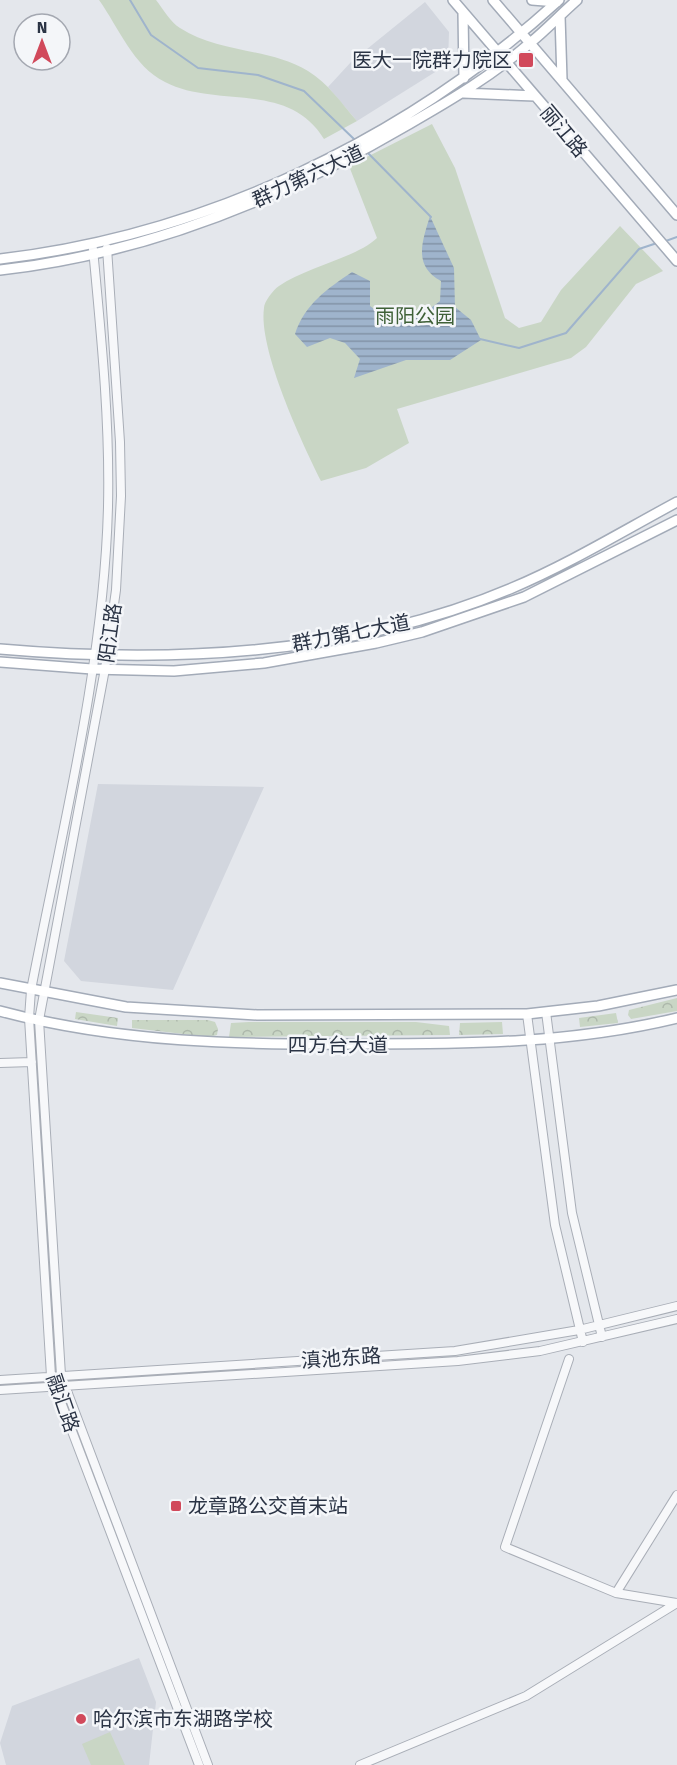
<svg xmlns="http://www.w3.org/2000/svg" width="677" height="1765" font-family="'Fira Sans','Noto Sans SC',sans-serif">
  <defs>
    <pattern id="forest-crowns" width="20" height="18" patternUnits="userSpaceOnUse" patternTransform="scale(1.5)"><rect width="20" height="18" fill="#c9d6c5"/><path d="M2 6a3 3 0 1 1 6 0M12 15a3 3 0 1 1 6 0" fill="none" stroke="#adb8ab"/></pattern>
    <pattern id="water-rules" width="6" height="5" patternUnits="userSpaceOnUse" patternTransform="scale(1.5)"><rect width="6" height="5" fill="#9fb4cc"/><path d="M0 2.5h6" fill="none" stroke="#8293a7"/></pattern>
  </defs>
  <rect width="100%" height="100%" fill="#e4e7ec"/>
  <path fill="#d2d6de" d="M425 2 449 32 448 64 357 121 328 87 351 62Z
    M98 784 264 787 173 990 81 981 64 961Z
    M139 1658 156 1702 149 1765H6L0 1743 12 1706Z"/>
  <path fill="url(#forest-crowns)" d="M677 998V1011L631 1019 628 1015 629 1010Z
    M76 1012 118 1018 117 1026 75 1019Z
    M616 1013 618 1023 580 1027 579 1018Z
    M132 1020H208L215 1022 218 1029 217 1035 209 1037 132 1028Z
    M249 1022H416L449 1026 450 1035 229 1037 231 1023Z
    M502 1022 503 1034 459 1035 460 1023Z"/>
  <path fill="#c9d6c5" d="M99 0H156C163 9 171 23 180 28 218 53 270 48 308 71 328 83 342 104 357 121L324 139C288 80 217 109 165 82 133 66 119 28 99 0Z
    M432 124 455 168 505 318 519 328 541 322 561 290 620 226 663 271 636 284 586 347 571 358 397 409 409 443 366 468 321 481C302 443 258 349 264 308 264 302 273 290 279 286 306 267 356 258 377 238L349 166Z
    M110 1732 125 1765H91L82 1744Z"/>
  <path fill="url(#water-rules)" d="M430 216 454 268 455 307 471 320 481 340 450 360H406L354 378 360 359 345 343 330 338 307 347 295 334C305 304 327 289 352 272L370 281V306L378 312C388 311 392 313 401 317 416 323 429 309 440 301L441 281C413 266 422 242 430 216Z"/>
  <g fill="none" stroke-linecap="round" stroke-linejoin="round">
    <path stroke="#9fb4cc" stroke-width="2" d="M130 0 151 35 198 68 258 75 304 91 355 140
      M366 151 431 217
      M663 242 677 237
      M480 339 519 348 566 333 639 249 657 243"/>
    <g stroke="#a9aeb7" stroke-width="10">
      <path id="minor" d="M107 248 120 442 121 496 116 590 105 669 39 1020 61 1375 208 1765
        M93 249C101 334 110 421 108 507 104 666 61 834 31 990L29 1018 51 1376 199 1765
        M546 1012 572 1213 602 1337
        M527 1014 555 1225 583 1342
        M0 1063 32 1062
        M569 1359 505 1547 616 1593 677 1603
        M0 1380 455 1351 579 1330 677 1306
        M0 1390 458 1361 540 1351 677 1319
        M616 1593 677 1495
        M360 1765 526 1696 677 1603"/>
    </g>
    <g stroke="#a3abb8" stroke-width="12">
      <path id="major" d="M453 0 677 261
        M493 0 677 215
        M532 0 557 2
        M463 12 464 78
        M560 16 562 80
        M463 93 535 96
        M0 259C206 235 407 139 559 0
        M0 270C146 254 283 198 409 124 451 100 493 75 530 43 546 30 561 14 577 0
        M0 649C171 664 352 656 512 588 569 564 623 531 677 502
        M0 662 92 669 174 671 264 663 376 643 422 632 524 597 677 520
        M0 983 126 1007 257 1015 527 1014 598 1006 677 990
        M0 1011C119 1043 243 1045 365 1044 471 1044 574 1043 677 1018"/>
    </g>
    <use href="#minor" stroke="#f7f8fa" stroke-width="8"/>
    <use href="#major" stroke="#fff" stroke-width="9"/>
  </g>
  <g fill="#d1495b" stroke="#f4f6f9" stroke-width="2">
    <rect x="518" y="52" width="16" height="16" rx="3"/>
    <rect x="170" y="1500" width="12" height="12" rx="3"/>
    <circle cx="81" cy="1719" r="6"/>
  </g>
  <g text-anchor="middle" stroke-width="5" stroke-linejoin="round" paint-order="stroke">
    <g font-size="20" fill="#2b3445" stroke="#f4f6f9" text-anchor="start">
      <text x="512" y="67" text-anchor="end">医大一院群力院区</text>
      <text x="188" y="1513">龙章路公交首末站</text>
      <text x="93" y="1726">哈尔滨市东湖路学校</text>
    </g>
    <g font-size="20" fill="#2b3445" stroke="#f4f6f9">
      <text transform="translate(564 131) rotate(50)" y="7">丽江路</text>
      <text transform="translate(308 176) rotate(-25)" y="7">群力第六大道</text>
      <text transform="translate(110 633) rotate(-82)" y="7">阳江路</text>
      <text transform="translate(351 633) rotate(-11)" y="7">群力第七大道</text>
      <text x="338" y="1052">四方台大道</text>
      <text transform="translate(341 1358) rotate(-4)" y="7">滇池东路</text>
      <text transform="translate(63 1403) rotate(71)" y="7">融汇路</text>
    </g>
    <g font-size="20" fill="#3f6138" stroke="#f4f6f9">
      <text x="415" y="323">雨阳公园</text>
    </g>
  </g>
  <g transform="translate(42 42)"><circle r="28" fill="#f4f6f9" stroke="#a4a8b1" stroke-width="1.5"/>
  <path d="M0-4.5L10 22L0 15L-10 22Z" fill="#d1495b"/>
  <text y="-9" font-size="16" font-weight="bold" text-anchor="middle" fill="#2b3445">N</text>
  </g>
</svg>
